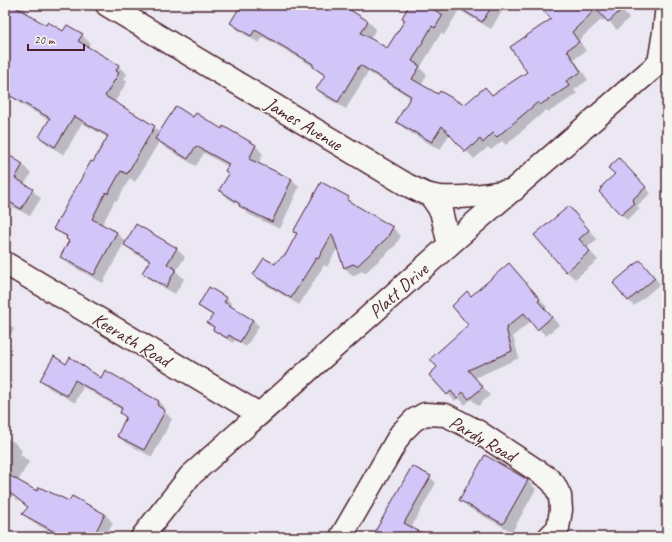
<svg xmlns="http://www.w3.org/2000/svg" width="672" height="542" font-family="Caveat,sans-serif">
  <rect width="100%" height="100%" fill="#ebe8f4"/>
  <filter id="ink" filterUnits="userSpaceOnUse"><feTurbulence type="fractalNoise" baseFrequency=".025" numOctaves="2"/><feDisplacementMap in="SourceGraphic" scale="8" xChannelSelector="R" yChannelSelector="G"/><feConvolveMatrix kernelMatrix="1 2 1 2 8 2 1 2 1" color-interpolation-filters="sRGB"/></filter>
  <g filter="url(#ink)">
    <path fill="#0003" d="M5 5H21L30 14 29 16 47 27 64 33 82 35 90 43 87 48 118 66 127 74 124 79 127 82 114 103 154 127 160 133 194 118 222 130 223 128 256 146 263 154 258 164 292 179 299 187 280 229 248 214 240 206 228 198 220 190 230 175 229 167 204 153 196 166 164 147 159 142 135 182 130 178 117 201 115 200 102 225 117 233 127 243 176 248 185 257 176 271 184 279 175 294 152 281 143 273 150 262 134 253 124 243 103 283 70 265 61 257 70 241 55 228 108 138 82 123 64 155 48 145 40 137 50 121 19 103 5 89Z
      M242 5H340L368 21 376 29 370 39 388 50 406 20 411 5H506L491 29 459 10 444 35 441 33 420 68 427 75 421 85 438 95 465 106 492 96 528 73 553 20 539 5H633L624 13 629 18 617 30 606 18 602 22 601 20 579 40 586 51 574 59 588 80 574 90 577 94 549 112 546 110 506 145 502 141 491 150 488 147 474 159 450 133 440 150 406 130 398 122 411 98 368 72 346 109 325 97 317 89 325 77 314 67 263 37 259 43 239 31 231 23Z
      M5 154 23 165 31 174 24 185 32 190 41 198 30 216 13 207 9 213 5 210Z
      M625 165 651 193 637 206 640 209 627 220 601 192Z
      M348 198 356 206 393 228 401 236 395 246 365 273 362 271 353 276 345 268 338 247 327 267 324 265 299 305 263 283 255 275 276 265 287 255 298 235 295 231Z
      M569 207 597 239 587 248 598 260 575 279 566 271Z
      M646 267 660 284 634 306 628 300Z
      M517 272 547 307 545 309 559 325 546 336 531 321 513 336 519 358 475 378 490 395 478 406 471 399 465 405 459 398 455 401 448 394 439 368 469 326 471 297Z
      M227 299 232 304 231 307 253 320 259 326 246 347 235 340 233 343 220 335 209 323 213 316 205 311 199 305Z
      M5 320 14 329 5 345Z
      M66 365 101 379 135 390 158 401 166 409 165 412 172 419 152 457 126 443 118 436 127 418 121 413 122 410 83 387 75 403 49 388 41 380Z
      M5 437 14 442 22 451 20 454 29 462 18 481 38 493 105 514 113 523 105 537H50L52 533 32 522 24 514 28 508 11 494 5 505Z
      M485 456 528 481 536 489 512 532 469 508 461 500Z
      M430 477 436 483 411 528 427 537H375Z"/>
    <path fill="#d2c6f8" stroke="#4a1f2b" d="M5 5H12L46 25 48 22 63 31 67 25 83 34 78 41 119 65 116 71 119 73 105 96 155 126 127 174 121 171 108 194 106 192 92 219 117 232 94 275 60 257 69 241 66 239 67 236 53 229 91 161 93 162 108 136 74 116 55 147 39 137 50 118 5 93Z
      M241 5H342L368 21 361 33 387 48 405 20 402 18 409 5H426L443 15 435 28 432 26 412 61 420 66 412 79 438 94 440 91 464 105 485 87 492 95 527 72 510 47 551 19 538 5H627L608 22 596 9 572 32 579 42 567 50 581 72 566 81 569 86 540 105 538 102 497 137 493 133 483 143 480 139 465 152 442 126 432 142 396 122 411 96 360 65 338 102 316 89 325 75 313 67V64L255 30 251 36 230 23Z
      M455 5H493L482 22Z
      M176 106 193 117 196 113 222 129 223 126 256 145 249 159 292 179 272 222 239 206 240 204 219 190 229 174 225 171 229 164 196 146 188 159 155 139Z
      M5 153 23 164 15 178 33 189 21 209 5 199Z
      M619 158 646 187 632 200 635 203 621 215 599 192 603 185 615 174 608 168Z
      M321 182 349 197 347 200 393 227 387 238 357 266 353 264 344 268 332 234 318 259 316 258 291 298 253 275 264 258 275 264 278 260 286 254 297 233 293 232Z
      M569 206 589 230 579 239 590 251 566 272 534 235Z
      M136 224 177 248 167 264 176 269 166 287 142 273 150 260 124 245Z
      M640 260 655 278 628 301 613 283Z
      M509 263 540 299 538 301 552 317 537 330 524 313 506 328 512 351 468 370 483 387 469 399 463 392 457 398 451 391 447 395 429 375 437 367 430 359 468 325 452 306 467 291 471 296Z
      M209 287 227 298 224 302 253 320 240 342 229 335 227 338 213 330 214 327 207 323 213 315 198 306Z
      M54 356 66 364 70 357 101 378 105 370 133 386V387L159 401 157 405 165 411 144 450 117 436 126 417 120 413 122 408 75 380 67 396 40 380Z
      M485 455 528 480 503 524 459 500Z
      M412 466 431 476 404 523 429 537H372Z
      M5 473 37 491 39 487 69 501 72 496 105 514 93 537H49L53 531 22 514 28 507 5 489Z"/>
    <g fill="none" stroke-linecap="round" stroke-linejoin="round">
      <g stroke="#4a1f2b" stroke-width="25">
        <path id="street" d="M107 5 407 185C414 188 422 193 430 195 451 201 492 194 514 190
          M430 195 441 211 449 245
          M5 263 259 414
          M341 537 401 433 414 420 425 414 446 415 477 431 548 478 554 484 560 496 561 510 558 528 549 537"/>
      </g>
      <g stroke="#4a1f2b" stroke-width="25">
        <path id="secondary" d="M659 63 664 32 667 5
          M142 537 190 476 449 245 667 56"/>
      </g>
      <use href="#street" stroke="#f6f6f2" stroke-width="22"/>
      <use href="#secondary" stroke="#f6f6f2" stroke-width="22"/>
    </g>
  </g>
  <g text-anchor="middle" stroke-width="3" stroke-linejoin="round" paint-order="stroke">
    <g font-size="19" fill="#4a1f2b" stroke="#f6f6f2">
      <text transform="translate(304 123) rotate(31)" y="7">James Avenue</text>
      <text transform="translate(398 290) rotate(-42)" y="7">Platt Drive</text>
      <text transform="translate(132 339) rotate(31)" y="7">Keerath Road</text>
      <text transform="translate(483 438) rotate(30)" y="7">Pardy Road</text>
    </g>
  </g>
  <rect width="672" height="542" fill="none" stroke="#f6f6f2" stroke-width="20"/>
  <rect x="10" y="10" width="652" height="522" fill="none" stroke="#4a1f2b" stroke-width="1.5" filter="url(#ink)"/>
  <path d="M28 44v6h56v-6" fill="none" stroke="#4a1f2b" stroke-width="2"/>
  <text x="34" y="44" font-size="12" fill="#4a1f2b" stroke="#f6f6f2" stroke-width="3" paint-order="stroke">20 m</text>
</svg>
